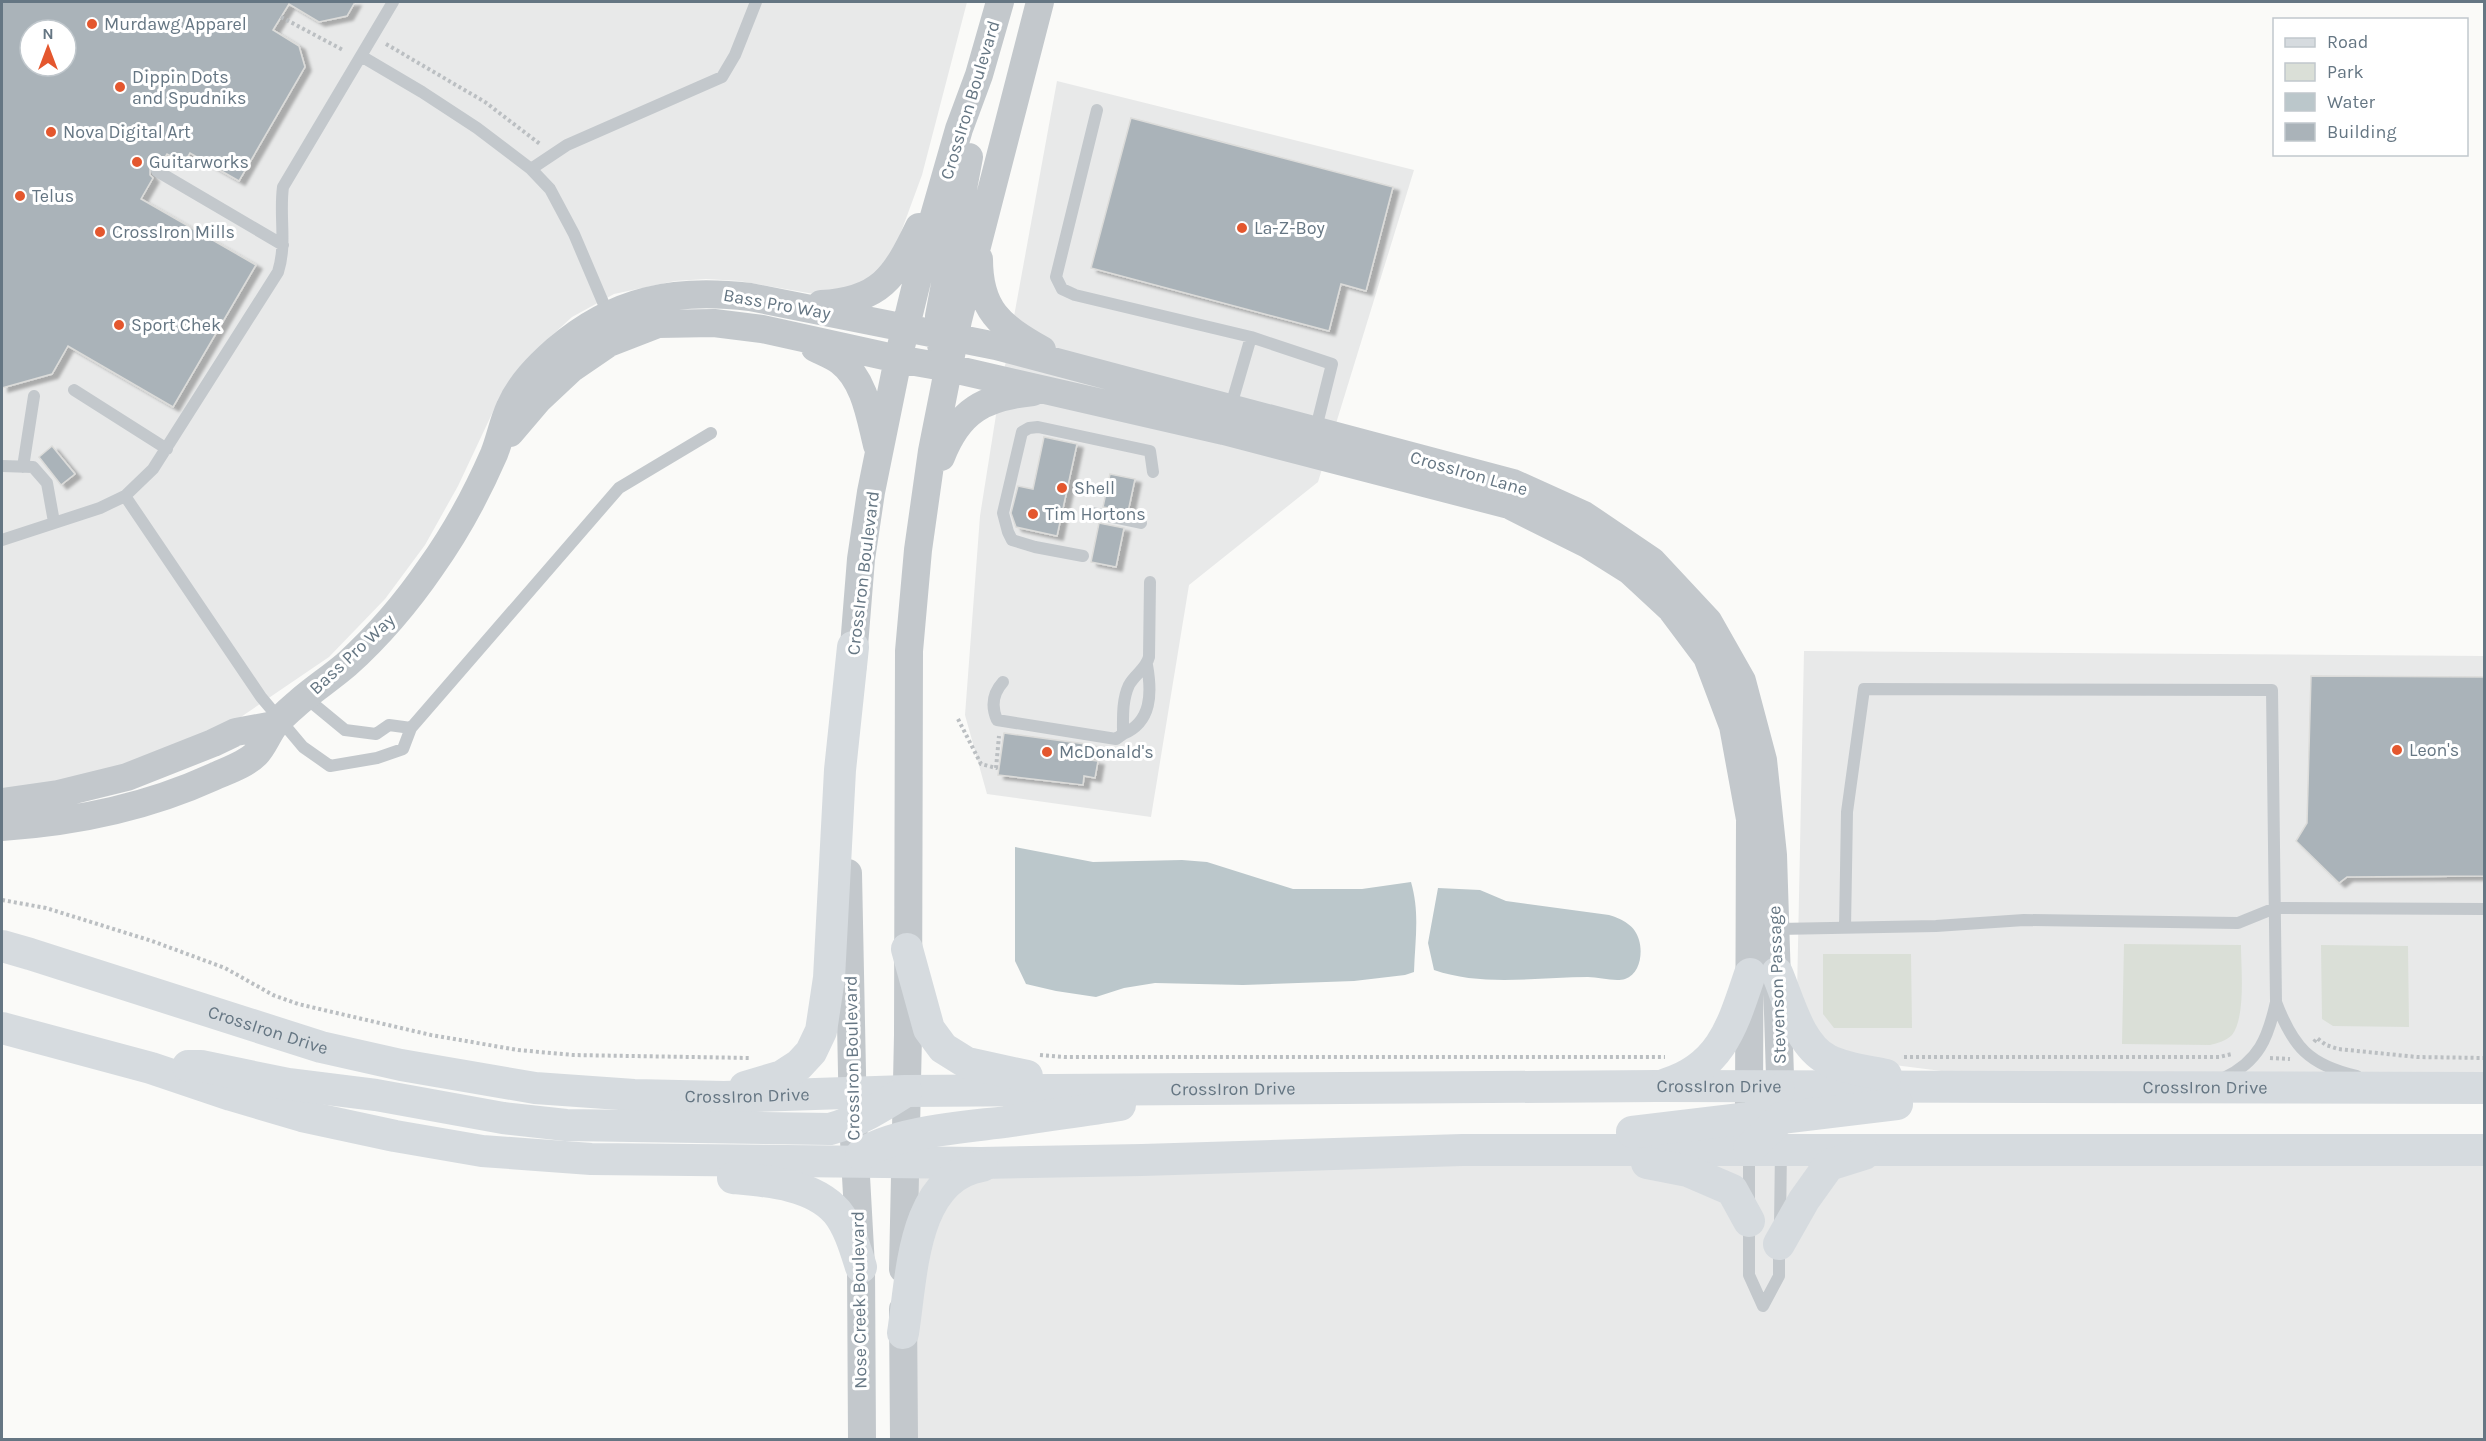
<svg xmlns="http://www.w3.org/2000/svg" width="2486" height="1441" font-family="Karla,sans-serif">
  <defs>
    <filter id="shadow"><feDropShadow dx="6" dy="4" stdDeviation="1.5" flood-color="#0004"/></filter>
  </defs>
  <rect width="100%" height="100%" fill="#fafaf8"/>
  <path fill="#e8e9e9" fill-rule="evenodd" d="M2 2H967L922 175 897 243 870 283 820 295 739 281 706 279 675 281 614 294 572 317 534 352 498 401 458 486 425 545 385 599 329 657 213 736 166 759 2 799ZM30 30H66V66H30Z
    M1057 81 1414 170 1318 482 1189 585 1151 817 987 794 965 715 980 516 996 415Z
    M1804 651 2484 656V1076L1965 1074 1855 1060 1819 1041 1797 994Z
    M2484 1158V1439L904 1440 906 1161Z"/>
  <path fill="#dadfd7" d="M2124 944 2241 945C2241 968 2246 1017 2232 1035 2226 1041 2218 1043 2210 1045L2122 1044Z
    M2321 945 2408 946 2409 1027 2333 1026 2322 1019Z
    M1823 954H1911L1912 1028H1834L1823 1014Z"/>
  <path fill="#bbc7cb" d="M1015 847 1093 862 1182 860 1207 862 1293 889H1362L1411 882C1420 913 1415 940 1414 972L1405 975 1354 981 1243 985 1155 983 1124 988 1096 997 1056 991 1026 984 1015 961Z
    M1438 888 1480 890 1506 901 1609 915C1622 919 1635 925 1639 940 1643 953 1640 974 1625 979 1615 982 1599 977 1588 977 1538 977 1483 987 1434 970L1428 943Z"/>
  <path fill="#aab3b9" stroke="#dcdcda" stroke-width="1.5" fill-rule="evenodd" filter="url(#shadow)" d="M2 2H355L347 16 319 22 289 4 273 30 299 46 305 67 239 181 190 153 184 163 167 154 161 164H153L150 167V175L153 178 141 199 256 265 173 407 68 346 52 374 2 388ZM30 30H66V66H30Z
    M1131 118 1393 187 1366 291 1341 284 1329 331 1091 268Z
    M1044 437 1077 444 1057 536 1016 527 1011 513 1018 486 1033 489Z
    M52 446 75 474 61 485 39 457Z
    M1110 474 1135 479 1128 512 1103 507Z
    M1099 523 1124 528 1116 567 1091 562Z
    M2311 676 2484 677V876L2347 877 2339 883 2296 841 2307 823Z
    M1004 733 1093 745 1091 760 1098 761 1095 778 1084 776 1083 785 998 775Z"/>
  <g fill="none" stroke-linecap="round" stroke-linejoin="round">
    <path stroke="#bbbfc2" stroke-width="4" stroke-dasharray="3 3" stroke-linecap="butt" d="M281 17 343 50
      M386 44 485 102 540 144
      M958 719 981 764 996 768 999 736
      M2 900 46 908 152 941 225 968 273 995 298 1004 431 1035 518 1050 573 1055 750 1058
      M2314 1042 2317 1038 2326 1045 2338 1049 2417 1057 2484 1058
      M1040 1055 1064 1057H1665
      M1904 1057H2219L2232 1054
      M2270 1058 2290 1059"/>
    <path stroke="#c3c8cc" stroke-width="12" d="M361 56 422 92 477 128 531 169 550 189 574 234 608 314
      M1097 110 1056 277 1062 289 1075 295 1251 337 1332 364 1315 432
      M531 169 567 145 722 77 735 55 756 2
      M157 171 283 245
      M74 390 167 449
      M1230 409 1251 337
      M2 466 33 467 47 483 54 522
      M23 467 34 396
      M125 496 261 697 303 747 330 766 377 758 403 749 411 728 389 725 376 734 345 730 305 697
      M1093 513 1141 523
      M2 540 100 508 125 496 153 469 278 272C287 244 279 216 283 187L393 2
      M1083 556 1035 547 1012 540 1008 532 1003 513 1022 432 1029 428 1038 427 1150 451 1153 472
      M1003 682C993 693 991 706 997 720L1116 739 1123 734C1123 717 1122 700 1129 685 1135 674 1146 669 1149 657L1150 582
      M411 728 619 488 711 433
      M1123 734C1152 722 1152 693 1147 665
      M1845 928 1847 812 1864 689 2272 690 2276 1002C2268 1038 2259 1061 2224 1078
      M1775 929 1936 926 2024 920 2238 923 2275 908 2484 909
      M2276 1002C2293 1047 2309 1065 2357 1076
      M1749 1150V1205
      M1749 1222V1275L1763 1306
      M1780 1225 1781 1149
      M1763 1306 1779 1276V1245"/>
    <path stroke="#c3c8cc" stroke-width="28" d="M979 259C979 310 1000 326 1042 350
      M821 304C880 301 895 277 919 227
      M815 348C823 352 833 356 840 361 865 380 870 417 877 445
      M943 354 939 335V316L969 157
      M510 433 539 399 571 369 609 343 658 324 714 323 762 329 898 359 949 368 1224 431 1509 505 1587 544 1630 571 1671 609 1707 657 1733 726 1750 819 1749 1109
      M941 457C959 410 985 397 1033 392
      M852 671 861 559 871 492 898 359 926 244 959 129 979 75 1000 2
      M2 802 58 794 127 777 213 743 236 732 274 725
      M2 827C76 822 145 808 213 777 226 771 245 765 256 754 264 746 268 733 275 725 282 716 292 708 300 701 315 688 332 677 347 664 379 635 407 602 431 567 456 532 477 493 494 454 500 439 503 422 510 407 520 384 538 366 556 350 615 299 675 288 750 297L996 346 1513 483 1584 515 1652 561 1708 621 1742 681 1763 760 1773 855 1781 1108
      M848 873 853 1122 861 1267 862 1440
      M903 1269 908 1035 909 651 918 550 932 451 958 320 1040 2
      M903 1309 904 1440"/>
    <g stroke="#d6dbdf" stroke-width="32">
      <path id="s1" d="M2 946 30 954 321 1047 401 1065 535 1088 634 1095 724 1097 906 1091 1657 1086 2484 1088"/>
      <path d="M907 949 929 1029 943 1048 967 1063 1027 1076"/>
      <path d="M1777 973C1789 1001 1799 1045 1828 1060 1846 1069 1867 1071 1886 1075"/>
      <path d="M2 1028 151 1068 231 1095 302 1116 395 1136 482 1151 591 1159 981 1163 1142 1160 1462 1150H2484"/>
      <path d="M188 1066H201L288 1084 376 1095 503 1118 566 1125 830 1129C859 1121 881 1107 906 1091"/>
      <path d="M1666 1084C1722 1067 1733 1024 1750 974"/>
      <path d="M745 1087 782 1076 799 1065 811 1052 821 1031 829 978 840 770 853 647"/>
      <path d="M1632 1132 1749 1118 1763 1111 1779 1090"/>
      <path d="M1749 1149 1781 1118 1897 1104"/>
      <path d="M861 1155C892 1132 966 1127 1005 1122 1043 1116 1082 1111 1120 1105"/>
      <path d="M1647 1163 1688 1171 1732 1190 1749 1221"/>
      <path d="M733 1178C767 1181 813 1184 837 1212 849 1227 855 1248 861 1267"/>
      <path d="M1779 1244 1804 1200 1829 1165 1864 1154"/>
      <path d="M903 1333C912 1277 912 1177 982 1166"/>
    </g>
  </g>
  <g fill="#e4572e" stroke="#fff" stroke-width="2">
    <circle cx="92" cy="24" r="6"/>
    <circle cx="120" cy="87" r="6"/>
    <circle cx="51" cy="132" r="6"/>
    <circle cx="137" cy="162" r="6"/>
    <circle cx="20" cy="196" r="6"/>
    <circle cx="1242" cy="228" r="6"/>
    <circle cx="100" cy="232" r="6"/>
    <circle cx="119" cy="325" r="6"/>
    <circle cx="1062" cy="488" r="6"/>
    <circle cx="1033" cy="514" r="6"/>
    <circle cx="2397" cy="750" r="6"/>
    <circle cx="1047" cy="752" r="6"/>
  </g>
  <g text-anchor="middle" stroke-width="6" stroke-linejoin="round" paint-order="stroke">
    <g font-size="18" fill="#657683" stroke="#fff" text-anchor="start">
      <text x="104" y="30">Murdawg Apparel</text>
      <text x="132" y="83">Dippin Dots<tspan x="132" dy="21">and Spudniks</tspan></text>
      <text x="63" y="138">Nova Digital Art</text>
      <text x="149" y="168">Guitarworks</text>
      <text x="32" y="202">Telus</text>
      <text x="1254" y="234">La-Z-Boy</text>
      <text x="112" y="238">CrossIron Mills</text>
      <text x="131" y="331">Sport Chek</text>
      <text x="1074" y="494">Shell</text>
      <text x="1045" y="520">Tim Hortons</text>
      <text x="2409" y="756">Leon's</text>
      <text x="1059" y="758">McDonald's</text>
    </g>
    <g font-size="18" fill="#657683" stroke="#fff">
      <text transform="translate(970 100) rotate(-73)" y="6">CrossIron Boulevard</text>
      <text transform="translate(777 304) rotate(10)" y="6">Bass Pro Way</text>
      <text transform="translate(1469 473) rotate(16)" y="6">CrossIron Lane</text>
      <text transform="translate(863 573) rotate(-83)" y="6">CrossIron Boulevard</text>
      <text transform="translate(352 654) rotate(-43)" y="6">Bass Pro Way</text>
      <text transform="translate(1777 985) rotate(-92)" y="6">Stevenson Passage</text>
      <text dy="6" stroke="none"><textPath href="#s1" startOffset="279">CrossIron Drive</textPath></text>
      <text transform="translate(852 1058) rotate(-91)" y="6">CrossIron Boulevard</text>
      <text dy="6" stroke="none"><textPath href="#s1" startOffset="1737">CrossIron Drive</textPath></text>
      <text dy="6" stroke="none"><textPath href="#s1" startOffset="1251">CrossIron Drive</textPath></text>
      <text dy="6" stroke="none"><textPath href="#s1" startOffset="2223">CrossIron Drive</textPath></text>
      <text dy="6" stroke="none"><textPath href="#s1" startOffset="765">CrossIron Drive</textPath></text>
      <text transform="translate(859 1300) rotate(-91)" y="6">Nose Creek Boulevard</text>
    </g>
  </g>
  <rect width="2486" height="1441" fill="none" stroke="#657683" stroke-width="6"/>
  <rect x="2273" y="18" width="195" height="138" fill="#ffffff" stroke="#c1c8cd" stroke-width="1.5"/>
  <rect x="2285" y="38" width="30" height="9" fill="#d6dbdf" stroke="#c1c8cd" stroke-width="1.5"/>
  <text x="2327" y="48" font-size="18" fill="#657683">Road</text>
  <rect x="2285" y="63" width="30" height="18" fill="#dadfd7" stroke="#c1c8cd" stroke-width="1.5"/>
  <text x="2327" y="78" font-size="18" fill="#657683">Park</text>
  <rect x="2285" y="93" width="30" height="18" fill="#bbc7cb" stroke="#c1c8cd" stroke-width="1.5"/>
  <text x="2327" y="108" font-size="18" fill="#657683">Water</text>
  <rect x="2285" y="123" width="30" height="18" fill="#aab3b9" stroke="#c1c8cd" stroke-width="1.5"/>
  <text x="2327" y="138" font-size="18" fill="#657683">Building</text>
  <g transform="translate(48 48)"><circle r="28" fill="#ffffff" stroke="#c1c8cd" stroke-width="1.5"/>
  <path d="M0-4.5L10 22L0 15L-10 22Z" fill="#e4572e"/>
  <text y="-9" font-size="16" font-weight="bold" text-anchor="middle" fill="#657683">N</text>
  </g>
</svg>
